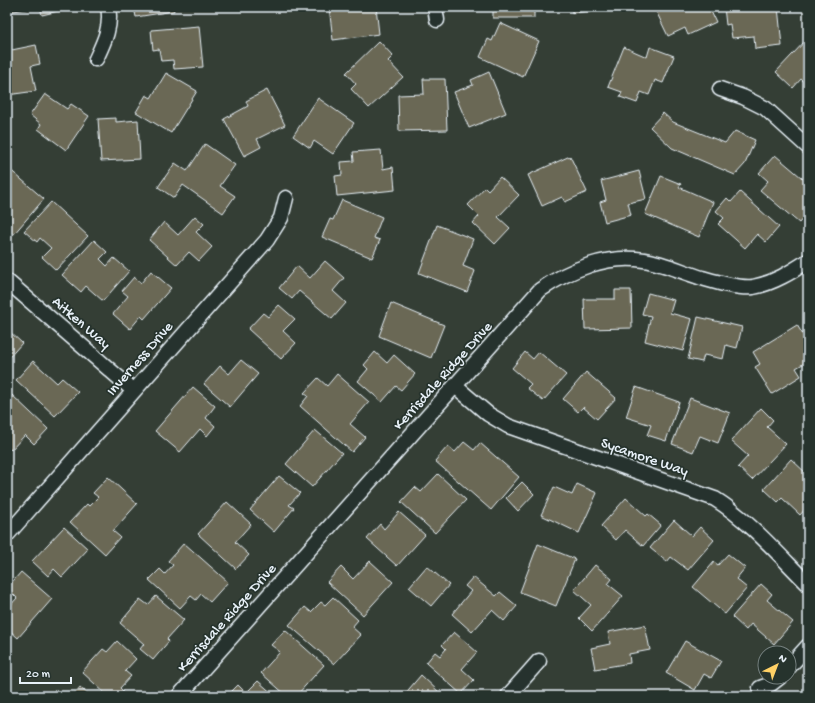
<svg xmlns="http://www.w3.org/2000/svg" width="815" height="703" font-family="'Gochi Hand',sans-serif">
  <rect width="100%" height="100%" fill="#343e35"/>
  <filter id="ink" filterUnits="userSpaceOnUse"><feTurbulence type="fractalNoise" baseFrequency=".025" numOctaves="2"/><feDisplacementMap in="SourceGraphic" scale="8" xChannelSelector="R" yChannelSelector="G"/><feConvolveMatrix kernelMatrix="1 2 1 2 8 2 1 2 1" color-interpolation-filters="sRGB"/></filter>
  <g filter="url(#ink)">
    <path fill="#6b6854" stroke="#e8f1f8" d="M7 7H26L27 9 7 12Z
      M40 7H75L42 15Z
      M134 7H173L174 11 136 17Z
      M329 7H376L379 34 333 40Z
      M493 7H534V18H493Z
      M572 7H590V11L572 13Z
      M654 7H709L716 22 688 35 685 28 668 36Z
      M724 7H778L782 46 755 49 754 36 732 38 730 24 726 25Z
      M500 23 539 41 523 77 480 57 488 39 492 41Z
      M199 26 203 67 174 69 173 60 161 61 159 49 153 50 151 30Z
      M808 38V85L801 79 793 88 776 72Z
      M379 41 393 56 388 61 403 77 369 108 351 89 356 84 346 73Z
      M36 45 40 64 31 66 36 91 7 95V51Z
      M624 47 647 57 650 47 674 56 663 83 655 80 649 95 641 92 637 103 620 97 622 92 608 87Z
      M489 72 506 113 469 128 454 92 473 85 471 80Z
      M166 73 197 91 171 133 136 112 146 95 151 98Z
      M423 79H445L447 130 399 131 398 95 424 94Z
      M267 90 285 125 257 139 261 147 244 156 224 119 248 106 246 101Z
      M45 94 67 109 71 104 89 116 66 150 38 129 41 124 30 115Z
      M318 98 354 123 333 154 314 141 310 148 293 136Z
      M663 113 673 122 725 143 735 131 755 140 745 164 735 175 672 148 650 127Z
      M116 118V122L138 120 140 159 101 161 98 119Z
      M205 144 235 165 220 186 235 196 223 213 183 185 174 198 158 187 175 163 187 171Z
      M381 150 383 169 393 167 395 190 337 196 335 176 342 175 341 162 354 161 353 152Z
      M775 155 808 183V212L799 223 760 190 768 181 759 173Z
      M570 156 587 192 565 202 562 197 542 206 528 175Z
      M7 167 44 199 13 235 7 230Z
      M639 171 646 199 628 203 631 215 605 222 600 202 606 200 601 181Z
      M661 176 681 184 679 187 713 202 699 237 645 214Z
      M500 177 519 195 498 217 510 228 495 244 473 223 479 216 468 205 485 187 488 190Z
      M740 192 779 227 766 242 757 234 745 248 718 224 724 218 716 211 727 198 731 202Z
      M342 200 382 217 374 238 380 240 372 258 322 237 330 219 333 220Z
      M51 202 88 236 56 270 42 257 51 248 40 238 37 242 24 231Z
      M195 216 204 224 196 232 212 247 199 261 189 252 177 265 149 240 164 222 178 235Z
      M437 225 473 239 463 266 475 271 467 292 419 273Z
      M94 240 107 252 100 259 107 266 114 258 129 271 103 301 86 286 81 292 62 275Z
      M325 261 344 278 333 291 346 303 332 319 299 291 292 299 279 288 297 266 310 278Z
      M151 271 171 288 144 319 141 316 130 329 113 314 128 296 122 291 134 277 141 283Z
      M615 290H631L632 328 585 329 584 299H615Z
      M648 293 674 300 670 313 692 319 683 351 645 341 651 316 642 314Z
      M391 303 444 325 431 358 379 336Z
      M279 305 295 319 283 331 296 343 281 359 248 329 263 313 268 317Z
      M698 317 742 327 737 348 726 345 723 359 704 355 702 362 688 359Z
      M797 325 808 343V361L796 368 801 376 772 394 755 367 760 364 753 352Z
      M10 332 22 343 7 360V336Z
      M375 352 387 363 394 355 415 374 401 390 396 386 382 402 358 381 368 369 364 365Z
      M525 352 533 359 539 352 566 375 543 401 527 388 531 384 512 368Z
      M241 360 258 374 230 407 204 384 220 366 229 374Z
      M33 361 57 383 62 378 78 392 55 416 16 380Z
      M586 372 616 398 597 419 583 407 578 412 563 399Z
      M337 374 369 402 350 424 365 437 352 452 300 406 308 396 304 393 318 378 327 386Z
      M193 387 215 406 206 418 215 426 207 436 200 429 180 452 155 431Z
      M636 387 679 402 666 441 647 435 651 425 626 417Z
      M12 395 48 429 34 444 25 435 11 450 7 446V401Z
      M690 398 730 413 718 443 700 436 693 452 672 444Z
      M761 408 773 420 767 427 786 444 752 480 738 467 748 456 731 441Z
      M315 430 342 453 312 487 286 464Z
      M464 442 474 450 480 443 519 477 491 510 435 461 448 446 455 452Z
      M791 459 808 475V506L800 515 782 498 778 502 764 489Z
      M438 474 466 500 435 533 401 502 415 487 421 492Z
      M279 476 300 493 289 505 294 508 274 532 250 510Z
      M108 477 137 504 113 531 120 537 105 554 70 522 87 504 89 506 98 497 93 493Z
      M522 482 534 494 518 511 506 498Z
      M577 484 597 493 579 533 541 515 554 487 572 495Z
      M626 498 646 516 648 514 661 525 643 546 625 530 616 540 601 526Z
      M227 502 251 524 235 542 249 555 236 569 198 534Z
      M399 512 425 535 397 566 367 539 380 524 384 529Z
      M674 520 692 536 700 527 714 540 688 570 671 557 667 562 650 548Z
      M64 527 88 549 62 577 54 569 48 576 32 561Z
      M184 543 228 582 210 602 201 594 196 600 191 596 180 608 149 580 160 569 165 574 173 565 168 561Z
      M538 544 575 559 556 606 520 592Z
      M728 554 745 568 736 579 747 588 725 614 693 587 714 562 718 565Z
      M370 561 393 582 363 615 327 582 341 567 353 579Z
      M595 565 612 579 608 584 623 596 592 631 579 618 591 605 574 590Z
      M427 566 449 585 431 606 409 587Z
      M21 572 52 599 18 638 7 628V609L17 598 7 588Z
      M473 577 496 596 500 592 517 606 504 621 492 610 472 632 452 614 471 591 465 586Z
      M761 584 772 594 767 600 793 622 774 644 751 624 746 630 732 617Z
      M156 596 184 620 167 639 169 641 153 660 140 649 144 644 120 623 140 599 148 605Z
      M333 597 358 620 352 627 361 635 334 664 289 625 305 607 311 612 321 602 325 605Z
      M645 625 650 650 629 654 630 663 595 669 591 648 610 644 608 632Z
      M285 630 324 665 296 696H287L261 673 280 652 271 645Z
      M454 632 477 652 462 669 474 680 461 694 426 663 435 652 440 656 446 649 442 645Z
      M117 641 136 659 125 671 131 676 120 688 123 691 118 696H108L82 672 103 649 107 652Z
      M685 641 721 661 711 678 704 674 695 690 666 673Z
      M421 675 441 694 440 696H403Z
      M258 681 275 696H227L238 685 246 693Z
      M80 687 90 696H73Z"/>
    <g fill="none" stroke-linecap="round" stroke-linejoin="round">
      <g stroke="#e8f1f8" stroke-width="17">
        <path id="street" d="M435 7 437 20
          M96 59C104 42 112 26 108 7
          M720 89 743 97 765 108 808 147
          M7 281 133 390
          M455 386 488 414 508 426 715 499C750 521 779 555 808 584
          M7 535 267 240 281 218 286 198
          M789 667 808 646
          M760 688 771 684 780 677
          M179 696 540 290C569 270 607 254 644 260 663 263 683 272 702 278 716 282 739 289 753 287 774 283 791 272 808 261
          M508 696 539 661"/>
      </g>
      <use href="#street" stroke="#26332d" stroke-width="14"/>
    </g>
  </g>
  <g text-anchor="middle" stroke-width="3.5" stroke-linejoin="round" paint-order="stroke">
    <g font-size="15" fill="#e8f1f8" stroke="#26332d">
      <text transform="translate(82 322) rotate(41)" y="5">Aitken Way</text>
      <text transform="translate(139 358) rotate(-49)" y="5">Inverness Drive</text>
      <text transform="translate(442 375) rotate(-48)" y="5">Kerrisdale Ridge Drive</text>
      <text transform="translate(645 456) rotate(19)" y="5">Sycamore Way</text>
      <text transform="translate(226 617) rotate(-48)" y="5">Kerrisdale Ridge Drive</text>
    </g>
  </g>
  <rect width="815" height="703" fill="none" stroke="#26332d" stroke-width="24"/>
  <rect x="12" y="12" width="791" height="679" fill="none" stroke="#e8f1f8" stroke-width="1.5" filter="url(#ink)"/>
  <g transform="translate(777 665) rotate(42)"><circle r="19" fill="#26332d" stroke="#747f7e"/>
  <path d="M0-3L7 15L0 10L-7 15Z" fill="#ffd166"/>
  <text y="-6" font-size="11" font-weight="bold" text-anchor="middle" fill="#e8f1f8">N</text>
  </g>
  <path d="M20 677v6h51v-6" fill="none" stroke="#e8f1f8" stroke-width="2"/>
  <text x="26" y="677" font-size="12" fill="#e8f1f8" stroke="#26332d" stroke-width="3" paint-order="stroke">20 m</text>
</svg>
